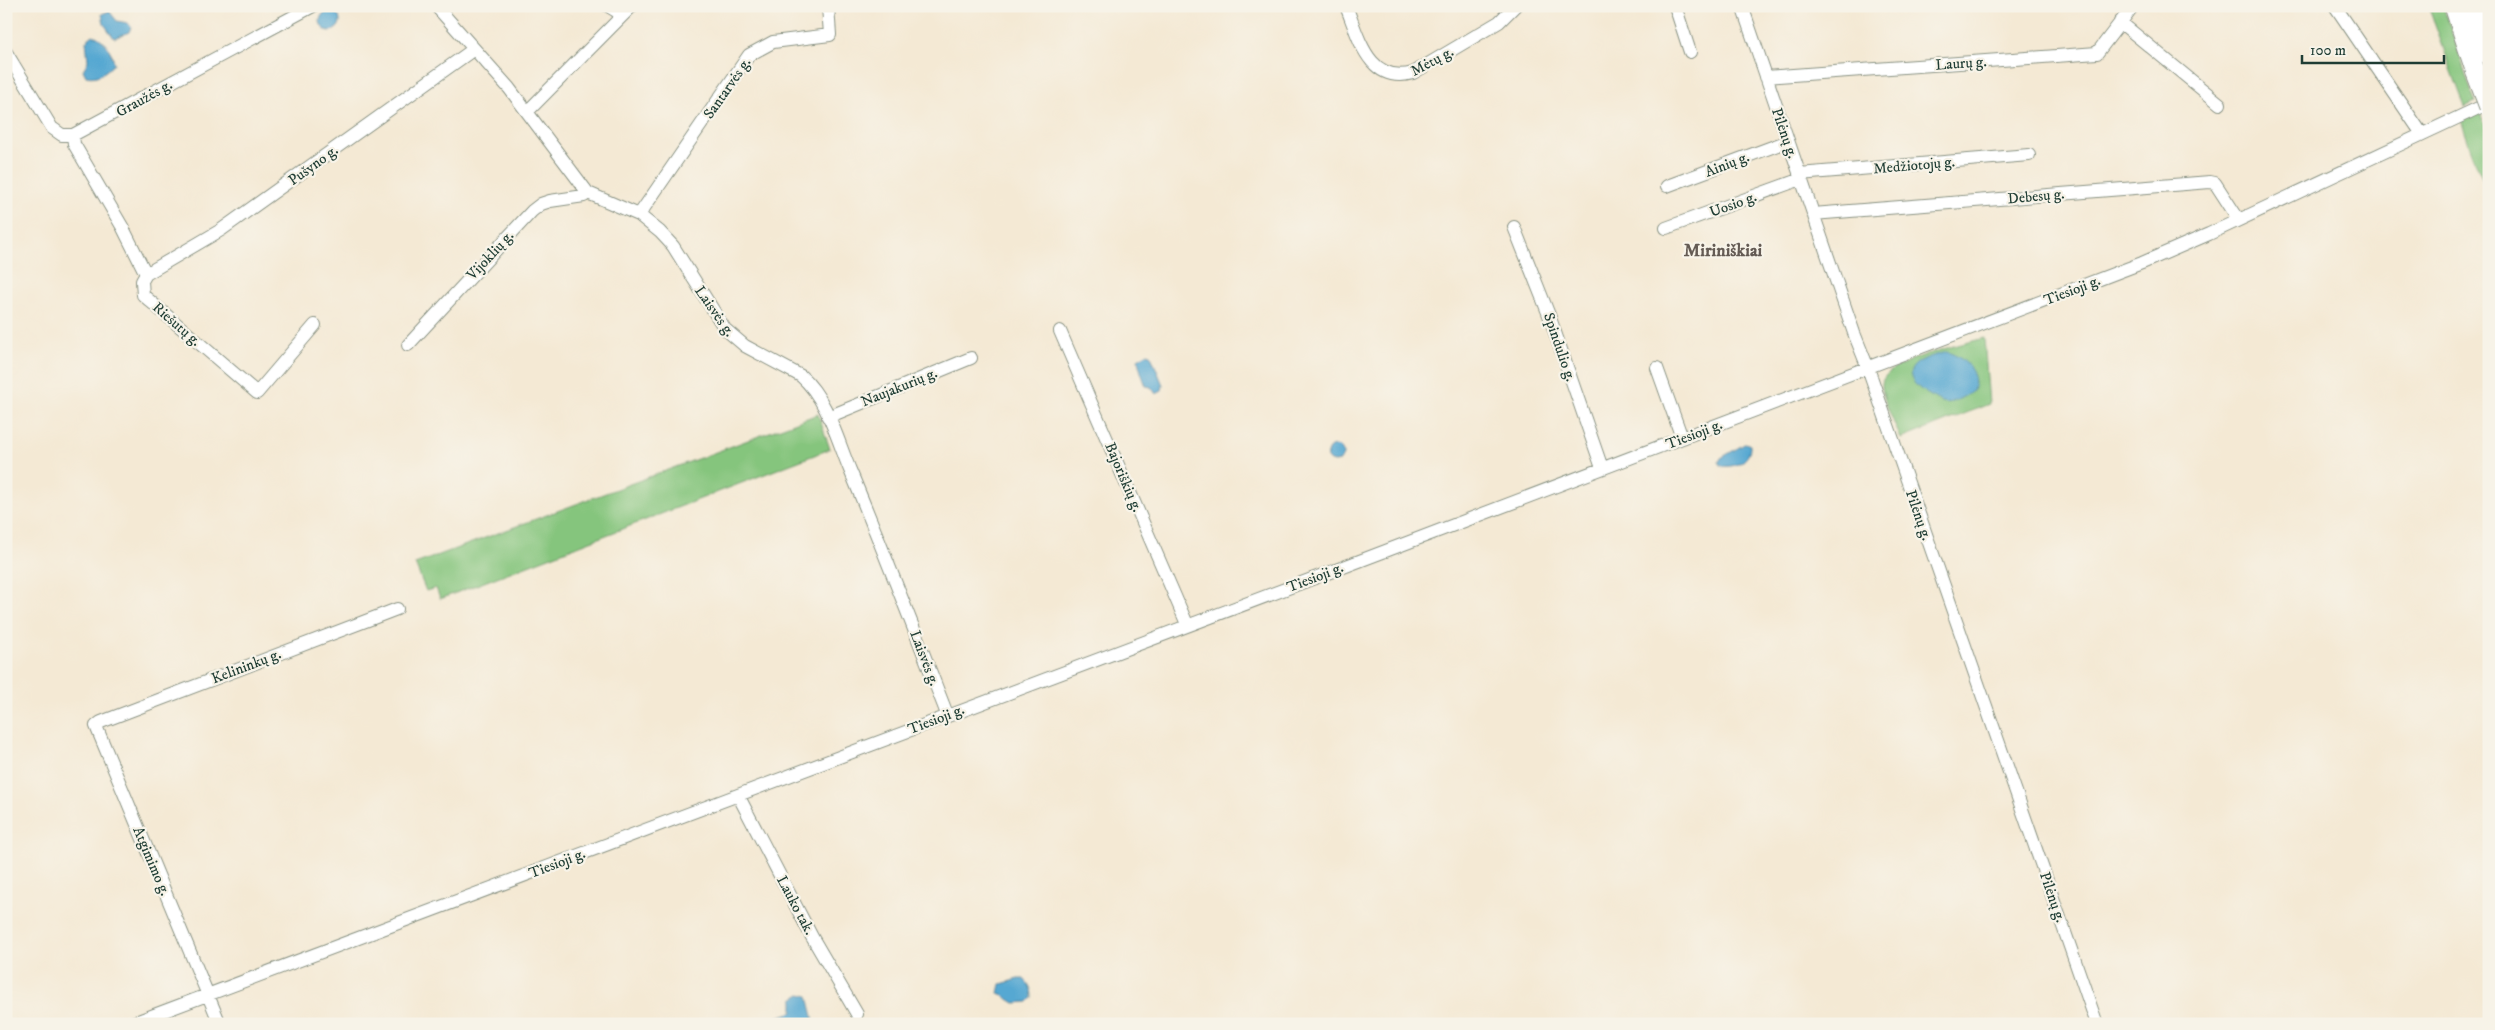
<svg xmlns="http://www.w3.org/2000/svg" width="2495" height="1030" font-family="'IM FELL DW Pica',serif">
  <rect width="100%" height="100%" fill="#f7f3e8"/>
  <filter id="ink" filterUnits="userSpaceOnUse"><feTurbulence type="fractalNoise" baseFrequency=".02" numOctaves="2"/><feDisplacementMap in="SourceGraphic" scale="10" xChannelSelector="R" yChannelSelector="G"/><feConvolveMatrix kernelMatrix="1 2 1 2 8 2 1 2 1" color-interpolation-filters="sRGB"/></filter>
  <filter id="wash" filterUnits="userSpaceOnUse"><feTurbulence type="fractalNoise" baseFrequency=".0096" numOctaves="4" result="noise"/><feDisplacementMap in="SourceGraphic" scale="20" xChannelSelector="R" yChannelSelector="G"/><feGaussianBlur stdDeviation="1.12" result="paint"/><feColorMatrix in="noise" values="0 0 0 0 0 0 0 0 0 0 0 0 0 0 0 0 0 1.4 0 .05"/><feComposite in="paint" operator="in"/></filter>
  <g filter="url(#wash)">
    <rect width="100%" height="100%" fill="#f4e9d4"/>
    <path fill="#85c57d" stroke="#528158" d="M2428 6H2443L2475 102 2465 107Z
      M2479 111 2489 134V193L2473 156 2461 120Z
      M1984 338 1989 404 1901 439C1896 426 1881 398 1882 384 1883 361 1964 344 1984 338Z
      M818 414 830 449 440 599 436 588 426 591 415 564Z"/>
    <path fill="#57a8d2" stroke="#3b7283" d="M320 21a10 10 0 1 1 20 0a10 10 0 1 1-20 0Z
      M109 11 117 21 128 23 131 27 129 32 114 38 104 24 102 14Z
      M93 35C104 38 113 53 114 64 105 72 98 79 86 76L83 70 88 61 86 41Z
      M1947 352C1964 357 1980 373 1973 391 1962 397 1953 405 1941 402 1933 397 1921 391 1915 384 1898 364 1934 355 1947 352Z
      M1148 353 1151 356 1163 385 1162 391 1156 394 1151 387 1146 386C1143 378 1139 368 1138 359Z
      M1746 443 1750 445C1751 461 1735 468 1722 466L1719 462 1721 458Z
      M1327 454a8 8 0 1 1 16 0a8 8 0 1 1-16 0Z
      M1018 979H1024C1030 985 1032 990 1032 998L1028 1002 1015 1003 999 993 1001 984Z
      M801 994 808 996 814 1021 810 1024H775L774 1018 793 1012V999Z"/>
  </g>
  <g filter="url(#ink)">
    <g fill="none" stroke-linecap="round" stroke-linejoin="round">
      <g stroke="#8a9384" stroke-width="14">
        <path id="minor" d="M436 6 509 88 588 193 639 215 660 232 673 246 725 329 745 346 801 376C827 399 837 439 850 470 884 551 915 632 947 714
          M608 6 623 15
          M1346 6C1359 38 1369 85 1413 73L1499 22 1515 6
          M1675 6 1690 52
          M1742 6 1854 333 1868 368 2097 1024
          M2335 6 2422 134
          M2120 22 2220 104
          M6 52 52 128 62 135H73L313 6
          M1766 77 2097 53 2133 6
          M527 112 632 6
          M73 135 74 144 123 228 146 274
          M1799 174 2029 155
          M1667 186 1788 141
          M1813 214 2210 182 2215 183 2239 220
          M639 215 749 55 773 42 830 35 828 6
          M1514 227 1549 315 1602 468
          M1666 228 1801 179
          M146 274 221 230 474 49
          M146 274 142 281 143 295 257 393 315 325
          M1060 331 1187 624
          M408 345 532 211 541 204 550 201 584 196 588 193
          M1657 368 1682 438
          M828 417 971 358
          M738 795 812 937 857 1014
          M130 1024 1333 571 2142 263 2209 234 2489 103
          M220 1024 96 726 101 722 397 609"/>
      </g>
      <g stroke="#8a9384" stroke-width="21">
        <path id="highway" d="M2454 6 2476 73
          M2473 6 2489 55"/>
      </g>
      <use href="#minor" stroke="#fff" stroke-width="12"/>
      <use href="#highway" stroke="#fff" stroke-width="19"/>
      <g stroke="#8a9384" stroke-width="21" stroke-linecap="butt">
        <path id="highway-bridge" d="M2476 73 2489 107"/>
      </g>
      <use href="#highway-bridge" stroke="#fff" stroke-width="19"/>
    </g>
  </g>
  <g text-anchor="middle" stroke-width="4.5" stroke-linejoin="round" paint-order="stroke">
    <g font-size="15" fill="#1f3d34" stroke="#f7f3e8">
      <text transform="translate(1432 61) rotate(-28)" y="5">Mėtų g.</text>
      <text transform="translate(1961 63) rotate(-4)" y="5">Laurų g.</text>
      <text transform="translate(727 88) rotate(-55)" y="5">Santarvės g.</text>
      <text transform="translate(144 98) rotate(-29)" y="5">Graužės g.</text>
      <text transform="translate(1785 133) rotate(71)" y="5">Pilėnų g.</text>
      <text transform="translate(1727 164) rotate(-21)" y="5">Ainių g.</text>
      <text transform="translate(313 165) rotate(-36)" y="5">Pušyno g.</text>
      <text transform="translate(1914 165) rotate(-5)" y="5">Medžiotojų g.</text>
      <text transform="translate(2036 196) rotate(-5)" y="5">Debesų g.</text>
      <text transform="translate(1733 204) rotate(-20)" y="5">Uosio g.</text>
      <text transform="translate(490 255) rotate(-47)" y="5">Vijoklių g.</text>
      <text transform="translate(2072 290) rotate(-21)" y="5">Tiesioji g.</text>
      <text transform="translate(715 311) rotate(55)" y="5">Laisvės g.</text>
      <text transform="translate(177 324) rotate(41)" y="5">Riešutų g.</text>
      <text transform="translate(1560 347) rotate(71)" y="5">Spindulio g.</text>
      <text transform="translate(899 387) rotate(-22)" y="5">Naujakurių g.</text>
      <text transform="translate(1694 434) rotate(-21)" y="5">Tiesioji g.</text>
      <text transform="translate(1124 477) rotate(67)" y="5">Bajoriškių g.</text>
      <text transform="translate(1919 515) rotate(71)" y="5">Pilėnų g.</text>
      <text transform="translate(1315 577) rotate(-21)" y="5">Tiesioji g.</text>
      <text transform="translate(925 658) rotate(69)" y="5">Laisvės g.</text>
      <text transform="translate(246 666) rotate(-21)" y="5">Kelininkų g.</text>
      <text transform="translate(936 719) rotate(-21)" y="5">Tiesioji g.</text>
      <text transform="translate(152 861) rotate(67)" y="5">Atgimimo g.</text>
      <text transform="translate(557 863) rotate(-21)" y="5">Tiesioji g.</text>
      <text transform="translate(2053 897) rotate(71)" y="5">Pilėnų g.</text>
      <text transform="translate(796 905) rotate(62)" y="5">Lauko tak.</text>
    </g>
    <g font-size="18" font-weight="bold" fill="#645b54" stroke="#f7f3e8">
      <text x="1723" y="256">Miriniškiai</text>
    </g>
  </g>
  <rect width="2495" height="1030" fill="none" stroke="#f7f3e8" stroke-width="25"/>
  <path d="M2302 55v8h142v-8" fill="none" stroke="#1f3d34" stroke-width="2.5"/>
  <text x="2310" y="55" font-size="15" fill="#1f3d34" stroke="#f7f3e8" stroke-width="4" paint-order="stroke">100 m</text>
</svg>
